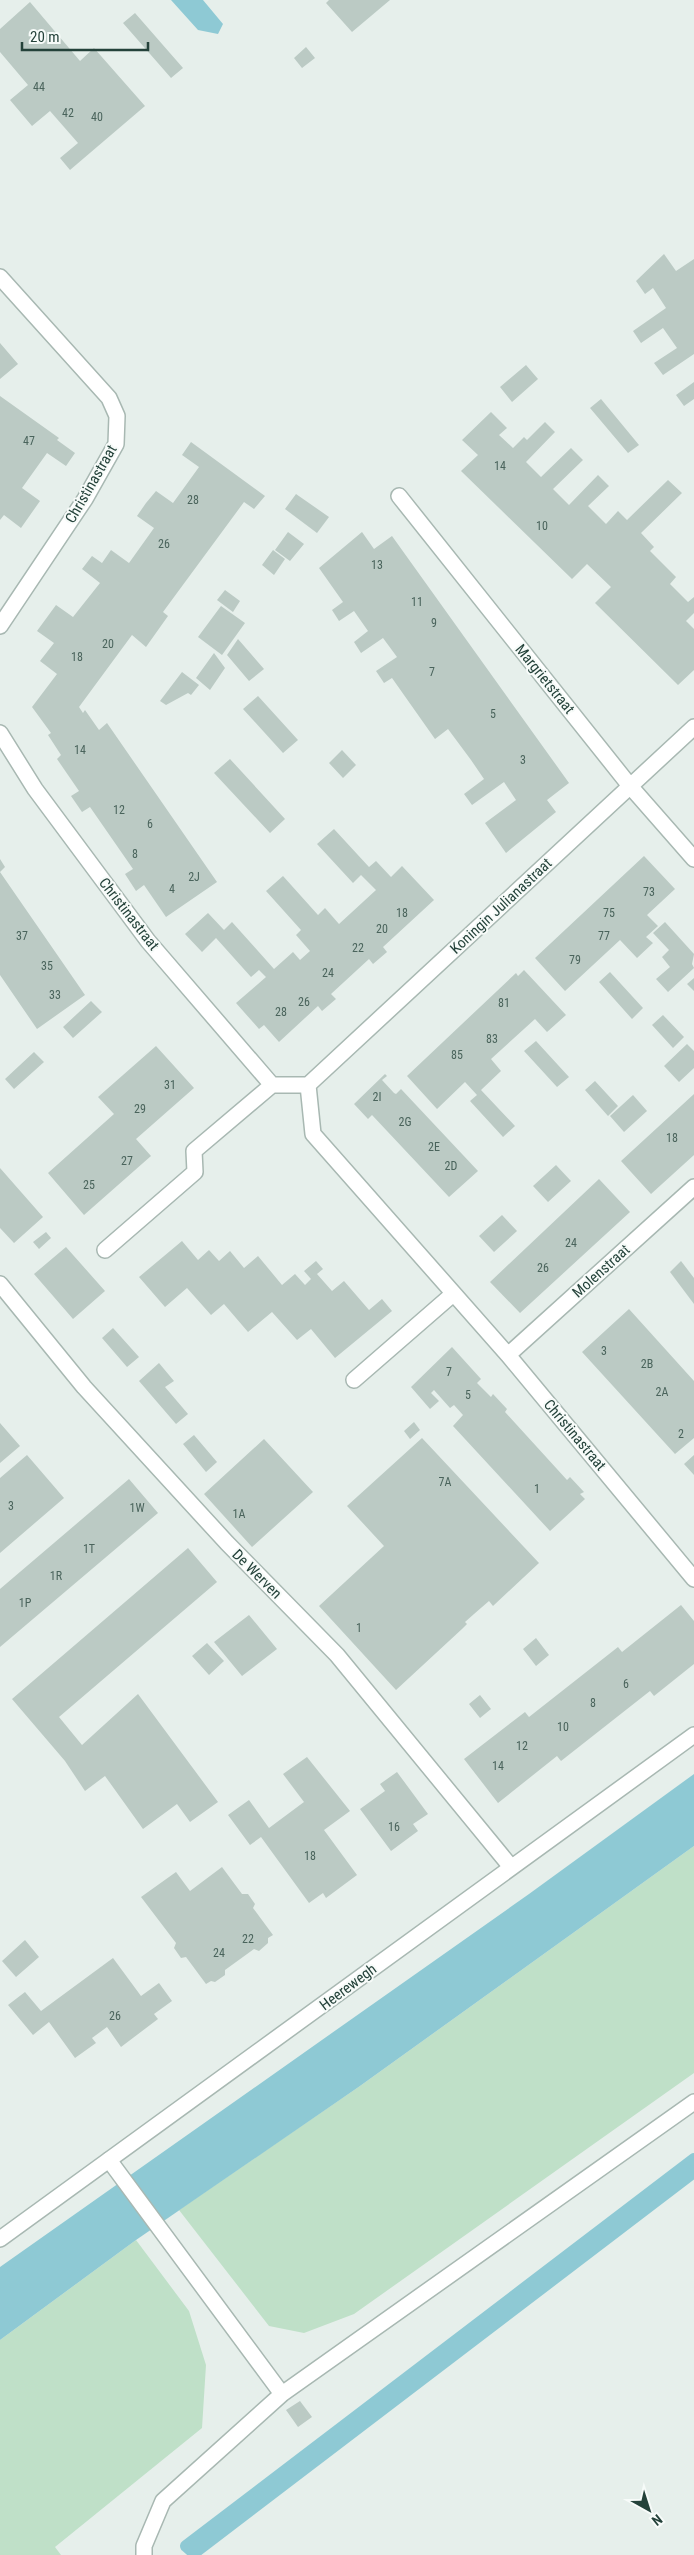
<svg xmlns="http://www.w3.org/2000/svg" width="694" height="2555" font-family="'Roboto Condensed',sans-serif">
  <rect width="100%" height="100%" fill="#e6efeb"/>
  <path fill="#bfe0c8" d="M694 1846V2073L354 2314 304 2333 269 2326 179 2210 360 2086Z
    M136 2240 189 2311 206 2365 202 2428 55 2547 61 2555H0V2340Z"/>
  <path fill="#8ec9d4" d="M171 0H203L223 24 218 34 198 30Z
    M694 1774V1846L360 2086 136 2240 0 2340V2267L529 1894Z"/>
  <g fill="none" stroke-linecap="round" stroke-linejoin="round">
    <path stroke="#8ec9d4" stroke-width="12" d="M694 2159 186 2546 194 2553 694 2172"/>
  </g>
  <path fill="#bbcac4" d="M329 0H390L352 32 326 3Z
    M30 2 80 61 94 48 145 106 70 170 60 158 78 143 50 111 32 126 10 100 28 85 0 52V29Z
    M135 13 183 68 171 78 123 23Z
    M306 47 315 58 302 68 294 58Z
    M664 254 676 271 694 259V354L663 375 654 363 677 348 663 328 641 343 633 331 666 308 653 288 645 294 636 281Z
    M0 343 18 364 0 379Z
    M526 365 538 379 512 402 500 387Z
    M694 382V399L684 406 676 395Z
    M0 396 59 438 57 440 75 453 66 466 47 453 22 488 40 501 21 528 4 515 0 520Z
    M601 399 639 445 628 453 590 408Z
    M491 412 507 428 499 435 513 448 524 437 527 440 545 422 555 432 526 462 541 477 571 448 583 460 553 489 569 505 598 475 609 486 588 506 606 524 618 511 627 520 668 480 682 493 641 533 654 547 650 551 676 577 670 584 688 602 694 597V613L686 621 694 629V670L678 685 595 603 611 587 587 564 572 579 461 471 478 455 462 440Z
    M191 442 265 496 254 509 244 502 163 612 168 616 146 647 132 635 79 707 83 713 85 710 99 730 107 723 217 882 166 917 144 885 136 891 125 874 133 869 90 807 82 812 71 796 79 791 57 759 61 755 48 735 51 733 32 707 57 674 40 661 54 643 37 631 56 605 73 617 100 583 82 569 92 556 102 563 111 550 129 563 154 528 137 516 146 503 156 491 173 503 199 467 182 455Z
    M296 494 329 517 317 533 285 509Z
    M288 532 304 544 290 561 275 550Z
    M362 532 374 549 392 536 569 783 547 800 556 812 506 853 485 823 516 800 504 782 472 805 464 794 484 779 471 760 448 729 435 739 392 678 384 683 376 671 397 657 383 638 361 653 354 642 368 631 354 611 339 621 332 610 343 602 319 568Z
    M273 550 285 559 274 575 262 565Z
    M225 590 240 601 233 612 217 600Z
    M221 606 245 623 222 655 198 637Z
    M238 639 264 669 249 681 227 655Z
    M214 653 225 668 210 690 196 678Z
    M182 672 199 685 191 695 188 693 166 705 160 701Z
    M258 696 298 740 283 753 243 709Z
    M342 750 356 765 343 778 329 763Z
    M230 759 285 819 270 833 214 773Z
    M334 829 369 867 376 861 391 877 402 866 434 900 383 947 387 952 373 964 369 959 331 994 336 999 322 1011 318 1006 279 1042 264 1025 259 1029 236 1003 266 977 259 970 251 977 216 938 202 952 185 934 208 913 224 930 232 922 274 969 293 952 300 960 310 951 296 935 301 930 266 891 283 876 318 915 325 908 339 924 376 890 361 875 353 883 317 844Z
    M644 856 675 889 647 915 658 926 646 937 653 943 637 958 620 940 565 991 535 958Z
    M0 859 5 867 0 872Z
    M0 872 85 995 37 1029 0 975Z
    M665 922 694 954 692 964 694 968 668 992 656 979 670 967 662 957 669 950 653 933Z
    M524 970 566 1015 547 1032 535 1019 491 1059 501 1071 481 1090 515 1126 503 1137 470 1101 477 1095 465 1082 437 1109 407 1076 516 973 518 976Z
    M610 972 643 1008 632 1019 599 982Z
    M694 978V991L687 984Z
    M91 1001 102 1012 73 1038 63 1027Z
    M663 1015 684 1037 673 1048 652 1025Z
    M536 1041 569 1077 557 1087 524 1051Z
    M687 1044 694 1051V1068L679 1082 664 1066Z
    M156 1046 194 1088 136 1139 151 1156 84 1215 48 1173 114 1114 98 1097Z
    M34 1052 44 1062 14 1089 5 1079Z
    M385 1074 387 1076 382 1080 394 1093 396 1094 401 1089 478 1171 449 1197 372 1115 368 1119 354 1104Z
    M595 1081 618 1106 608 1116 585 1090Z
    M694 1094V1155L651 1194 621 1161Z
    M633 1095 647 1111 624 1132 610 1116Z
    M556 1165 571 1181 548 1202 533 1186Z
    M0 1168 43 1217 14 1243 0 1228Z
    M599 1179 630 1212 520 1313 490 1282Z
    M502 1215 517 1231 494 1252 479 1236Z
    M46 1232 51 1238 39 1249 33 1242Z
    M182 1241 198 1260 209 1250 219 1261 230 1251 244 1268 258 1256 282 1285 295 1274 305 1285 311 1279 304 1271 316 1261 323 1269 317 1274 332 1291 344 1281 369 1310 382 1299 392 1311 335 1358 311 1329 297 1340 272 1312 248 1332 224 1304 211 1315 187 1288 165 1307 139 1277Z
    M66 1247 105 1291 73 1319 34 1274Z
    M681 1261 694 1278V1304L670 1272Z
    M629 1309 694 1381V1438L675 1454 582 1352Z
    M113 1328 139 1357 127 1367 102 1338Z
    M452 1347 481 1379 477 1383 491 1397 493 1394 507 1409 505 1412 567 1480 570 1477 584 1492 580 1494 585 1499 550 1531 453 1426 463 1415 454 1405 450 1408 434 1390 431 1393 439 1401 430 1409 411 1387Z
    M159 1363 174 1381 165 1387 188 1414 176 1424 139 1381Z
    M414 1422 420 1430 410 1439 404 1431Z
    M0 1423 20 1446 0 1463Z
    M194 1435 217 1462 206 1472 183 1444Z
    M422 1438 539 1563 493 1606 489 1601 474 1614 465 1622 467 1624 462 1629 396 1690 319 1606 384 1546 347 1506Z
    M264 1439 313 1492 252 1547 204 1494Z
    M27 1455 64 1498 0 1553V1478Z
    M694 1455V1475L684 1464Z
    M129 1479 158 1513 0 1647V1589Z
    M188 1548 217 1582 59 1717 82 1745 138 1694 218 1802 190 1822 177 1804 143 1829 105 1776 85 1791 65 1761 12 1699Z
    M681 1605 694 1621V1664L654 1696 650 1691 561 1761 557 1756 498 1803 464 1759 525 1712 529 1717 618 1647 622 1652Z
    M249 1615 277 1649 242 1676 214 1642Z
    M536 1638 549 1655 536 1666 523 1649Z
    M207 1643 224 1661 209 1675 192 1656Z
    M480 1695 491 1709 480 1718 469 1704Z
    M307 1757 350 1811 324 1830 357 1875 326 1898 323 1893 309 1903 261 1837 250 1845 228 1815 249 1800 269 1828 304 1802 283 1774Z
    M397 1772 428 1814 413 1824 418 1831 391 1851 360 1809 385 1791 380 1784Z
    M222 1867 242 1894H248L255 1904 253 1908 273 1935 268 1938V1943L259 1951 254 1949 225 1970V1975L215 1982 211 1981 206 1984 186 1957 181 1958 174 1948 176 1943 141 1897 176 1872 190 1891Z
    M25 1940 39 1957 16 1977 2 1961Z
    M113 1958 141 1996 159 1983 172 2001 154 2014 158 2019 121 2047 107 2027 92 2038 96 2043 75 2058 49 2022 33 2035 8 2005 25 1992 41 2011Z
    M300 2401 312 2417 298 2427 286 2410Z"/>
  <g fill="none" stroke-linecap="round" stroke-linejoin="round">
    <g stroke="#a8b8b2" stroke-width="18">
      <path id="service" d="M109 2160 282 2394
        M144 2555V2546L163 2501 282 2394 694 2102"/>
    </g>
    <g stroke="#a8b8b2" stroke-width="18">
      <path id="minor" d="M0 277 109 398 117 416 116 444 85 499 0 626
        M399 496 630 786 694 859
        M0 733 35 789 148 941 272 1085H308L313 1134 508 1355 694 1579
        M308 1085 694 727
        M105 1250 195 1172 194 1151 272 1085
        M0 1284 84 1387 227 1543 337 1655 511 1867
        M508 1355 694 1187
        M354 1380 453 1294"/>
    </g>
    <g stroke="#a8b8b2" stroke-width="18">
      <path id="tertiary" d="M0 2239 694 1735"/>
    </g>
    <use href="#service" stroke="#fff" stroke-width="15"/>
    <use href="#minor" stroke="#fff" stroke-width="15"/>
    <use href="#tertiary" stroke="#fff" stroke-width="15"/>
  </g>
  <g text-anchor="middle" stroke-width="4" stroke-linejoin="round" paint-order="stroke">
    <g font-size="12" fill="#4a645c">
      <text x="39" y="91">44</text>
      <text x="68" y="117">42</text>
      <text x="97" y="121">40</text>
      <text x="29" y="445">47</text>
      <text x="500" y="470">14</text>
      <text x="193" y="504">28</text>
      <text x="542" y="530">10</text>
      <text x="164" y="548">26</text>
      <text x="377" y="569">13</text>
      <text x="417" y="606">11</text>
      <text x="434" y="627">9</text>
      <text x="108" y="648">20</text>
      <text x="77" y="661">18</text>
      <text x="432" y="676">7</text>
      <text x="493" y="718">5</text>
      <text x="80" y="754">14</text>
      <text x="523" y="764">3</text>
      <text x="119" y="814">12</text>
      <text x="150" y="828">6</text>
      <text x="135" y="858">8</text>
      <text x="194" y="881">2J</text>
      <text x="172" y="893">4</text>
      <text x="649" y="896">73</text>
      <text x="402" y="917">18</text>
      <text x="609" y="917">75</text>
      <text x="382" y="933">20</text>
      <text x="22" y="940">37</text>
      <text x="604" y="940">77</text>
      <text x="358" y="952">22</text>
      <text x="575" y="964">79</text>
      <text x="47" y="970">35</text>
      <text x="328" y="977">24</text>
      <text x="55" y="999">33</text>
      <text x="304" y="1006">26</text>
      <text x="504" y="1007">81</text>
      <text x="281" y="1016">28</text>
      <text x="492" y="1043">83</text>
      <text x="457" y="1059">85</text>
      <text x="170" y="1089">31</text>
      <text x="377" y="1101">2I</text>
      <text x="140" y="1113">29</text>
      <text x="405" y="1126">2G</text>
      <text x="672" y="1142">18</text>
      <text x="434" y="1151">2E</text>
      <text x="127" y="1165">27</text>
      <text x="451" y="1170">2D</text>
      <text x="89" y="1189">25</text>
      <text x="571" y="1247">24</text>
      <text x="543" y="1272">26</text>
      <text x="604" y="1355">3</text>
      <text x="647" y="1368">2B</text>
      <text x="449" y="1376">7</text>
      <text x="662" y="1396">2A</text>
      <text x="468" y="1399">5</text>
      <text x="681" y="1438">2</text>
      <text x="445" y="1486">7A</text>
      <text x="537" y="1493">1</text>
      <text x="11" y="1510">3</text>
      <text x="137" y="1512">1W</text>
      <text x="239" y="1518">1A</text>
      <text x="89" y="1553">1T</text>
      <text x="56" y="1580">1R</text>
      <text x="25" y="1607">1P</text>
      <text x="359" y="1632">1</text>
      <text x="626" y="1688">6</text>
      <text x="593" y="1707">8</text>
      <text x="563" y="1731">10</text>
      <text x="522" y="1750">12</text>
      <text x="498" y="1770">14</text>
      <text x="394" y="1831">16</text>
      <text x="310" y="1860">18</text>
      <text x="248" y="1943">22</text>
      <text x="219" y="1957">24</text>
      <text x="115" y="2020">26</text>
    </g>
    <g font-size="15" fill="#24423a" stroke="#f7fbf9">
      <text transform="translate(91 484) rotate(-60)" y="5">Christinastraat</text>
      <text transform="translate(545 679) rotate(51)" y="5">Margrietstraat</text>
      <text transform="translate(501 906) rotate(-43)" y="5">Koningin Julianastraat</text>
      <text transform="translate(129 914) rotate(52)" y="5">Christinastraat</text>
      <text transform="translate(601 1271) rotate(-42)" y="5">Molenstraat</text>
      <text transform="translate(575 1435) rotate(50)" y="5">Christinastraat</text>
      <text transform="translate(257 1574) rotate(45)" y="5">De Werven</text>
      <text transform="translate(348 1987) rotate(-37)" y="5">Heerewegh</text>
    </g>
  </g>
  <g transform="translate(649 2510) rotate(141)" stroke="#f7fbf9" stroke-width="4" paint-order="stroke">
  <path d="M0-4L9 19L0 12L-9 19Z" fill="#24423a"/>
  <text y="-8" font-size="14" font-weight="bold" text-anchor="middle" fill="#24423a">N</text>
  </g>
  <path d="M22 42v8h126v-8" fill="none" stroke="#24423a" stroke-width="2.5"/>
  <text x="30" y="42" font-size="15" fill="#24423a" stroke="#f7fbf9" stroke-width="4" paint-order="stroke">20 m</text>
</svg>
